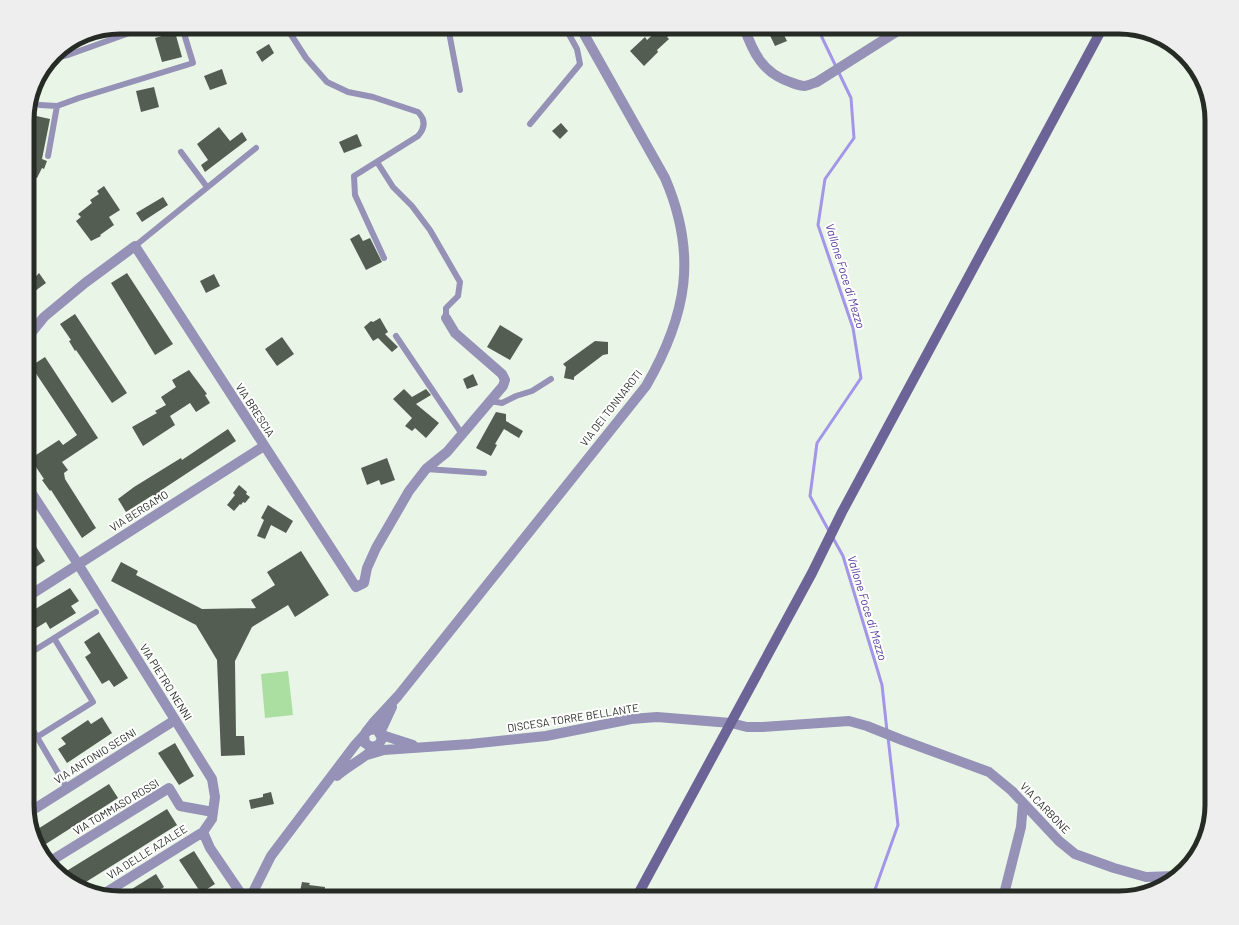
<svg xmlns="http://www.w3.org/2000/svg" width="1239" height="925" font-family="Barlow,sans-serif">
  <rect width="100%" height="100%" fill="#e9f6e7"/>
  <path fill="#abdfa2" d="M288 671 293 715 265 718 261 674Z"/>
  <g fill="none" stroke-linecap="round" stroke-linejoin="round">
    <path stroke="#a395e7" stroke-width="3" d="M817 27 851 98 854 138 825 179 818 225 853 328 861 378 817 443 810 496 830 533
      M833 538 843 556 882 685 887 731
      M872 898 898 825 888 737"/>
  </g>
  <path fill="#535d51" d="M661 27 670 35 667 37 669 39 657 50 658 52 644 66 630 51 645 37 647 40Z
    M766 27H780L787 41 775 46Z
    M175 32 182 57 162 62 155 38Z
    M269 44 274 53 262 62 256 52Z
    M222 69 227 84 210 90 204 76Z
    M154 87 159 107 141 112 136 91Z
    M32 115 50 119 42 159 47 161 44 169 42 168 37 178 27 174V136Z
    M561 123 568 131 560 139 552 131Z
    M219 127 230 141 242 132 247 140 205 172 201 165 208 160 197 144Z
    M357 134 362 146 344 153 339 142Z
    M104 186 120 210 109 217 114 225 100 235 101 236 91 241 76 221 81 217 78 214 92 203 90 200 99 194 97 191Z
    M163 197 168 205 142 222 136 213Z
    M359 234 363 241 370 238 382 262 366 270 350 239Z
    M39 273 46 283 35 291 30 283Z
    M127 273 173 344 155 355 111 283Z
    M214 274 220 286 206 293 200 281Z
    M75 314 127 393 112 403 76 350 75 351 69 341 71 340 60 324Z
    M380 318 388 332 385 334 398 347 392 352 378 338 373 341 364 327 371 321 373 322Z
    M500 325 523 339 510 360 487 347Z
    M282 337 294 354 277 366 265 349Z
    M595 341 608 342V354L603 355 574 377V380L564 378 566 367 563 364Z
    M45 357 98 438 62 462 68 470 64 473 65 479 96 528 82 538 51 490 50 491 42 480 44 479 32 461 34 459 33 457 59 440 63 445 77 435 31 366Z
    M189 370 207 394 205 395 210 403 196 412 190 403 170 416 175 425 143 446 132 427 157 413 155 411 166 405 161 397 176 387 172 380Z
    M473 374 478 385 467 389 463 379Z
    M404 389 412 397 426 389 431 395 416 404 439 423 426 438 415 428 412 431 405 426 412 418 393 399Z
    M496 412 506 414V421L523 431 519 438 504 429 495 444 497 445 491 456 476 448Z
    M228 429 236 441 160 491 163 495 156 500 153 495 126 512 118 499 134 487 181 458 182 460Z
    M387 458 395 480 381 485 379 480 367 485 361 468Z
    M239 485 247 492 246 494 250 497 245 503 243 502 241 505 240 504 234 511 227 505 235 495 233 493Z
    M268 505 293 521 286 533 271 525 265 539 257 536 264 520 261 518Z
    M27 532 45 561 27 573Z
    M301 551 329 595 295 617 288 605 252 627 235 661 236 736H244L245 755 221 756 217 660 196 625 111 581 121 562 138 571 136 575 202 609 256 608 251 600 275 585 267 572Z
    M70 588 79 601 71 606 76 613 50 629 46 622 33 630 27 621V614Z
    M99 632 128 678 114 687 109 680 102 684 85 657 91 653 84 642Z
    M102 717 112 733 67 763 58 749 66 744 61 738 88 720 91 724Z
    M175 743 194 776 179 785 158 753Z
    M109 784 118 798 38 849 33 832Z
    M271 792 274 804 251 809 249 800 263 797V794Z
    M167 809 177 825 126 857 81 885 63 879 60 875Z
    M194 851 215 884 201 893 179 860Z
    M156 874 164 887 148 898H131L127 892Z
    M302 882 310 883 309 885 325 887 324 898H303L299 896Z"/>
  <g fill="none" stroke-linecap="round" stroke-linejoin="round">
    <path stroke="#9691b6" stroke-width="6" d="M286 27 306 58 327 82 348 92 373 97 418 112C426 120 425 128 418 136L354 176 355 195 384 258
      M448 27 460 90
      M615 31 619 27
      M53 58 68 55 146 27
      M40 105 57 106 79 98 193 63 182 27
      M530 124 580 64 577 49 565 27
      M181 152 207 187
      M48 156 57 106
      M377 162 393 187 412 206 430 230 460 282 458 296 446 308V318
      M135 246 256 148
      M396 336 462 434
      M490 401 502 403 516 396 532 391 551 379
      M426 469 484 473
      M54 638 93 702 37 737 67 788
      M27 644 32 652
      M27 655 96 612
      M27 720 37 737"/>
    <path stroke="#9691b6" stroke-width="10" d="M744 27C753 53 763 73 790 82 795 84 800 86 805 86 809 85 814 83 817 82L904 27
      M27 338 44 317 85 283 135 246 356 587 364 583 367 568 376 548 409 491 426 469 447 452 503 386 505 380 502 374 455 333 446 318
      M27 486 78 564 212 779 215 797 212 819 203 832 210 848 244 898
      M27 597 264 446
      M731 723 747 727H762L849 721 867 726 902 740 989 772 1012 791 1059 841 1075 854 1114 868 1146 877 1176 876
      M366 732 373 723 398 696 646 386C687 315 698 255 665 178L580 27
      M380 733 392 707
      M28 813 175 720
      M49 862 169 788 180 806 213 812
      M105 893 203 832
      M1003 898 1021 827 1023 803"/>
    <path stroke="#9691b6" stroke-width="10" d="M382 735 413 745
      M367 755 384 750 470 744 546 736 631 719 657 717 731 723
      M337 776C347 766 380 750 382 738L378 731C373 728 368 729 364 735L365 743 371 747 379 745
      M250 898 271 856 355 745 364 735"/>
    <path stroke="#6c6397" stroke-width="10" d="M636 898 812 573 842 512 1103 27"/>
  </g>
  <g text-anchor="middle" stroke-width="4" stroke-linejoin="round" paint-order="stroke">
    <g font-size="11" fill="#262b25" stroke="#fff">
      <text transform="translate(611 408) rotate(-52)" y="4">VIA DEI TONNAROTI</text>
      <text transform="translate(255 410) rotate(57)" y="4">VIA BRESCIA</text>
      <text transform="translate(139 511) rotate(-32)" y="4">VIA BERGAMO</text>
      <text transform="translate(166 682) rotate(58)" y="4">VIA PIETRO NENNI</text>
      <text transform="translate(573 718) rotate(-9)" y="4">DISCESA TORRE BELLANTE</text>
      <text transform="translate(95 756) rotate(-32)" y="4">VIA ANTONIO SEGNI</text>
      <text transform="translate(116 807) rotate(-31)" y="4">VIA TOMMASO ROSSI</text>
      <text transform="translate(1045 808) rotate(46)" y="4">VIA CARBONE</text>
      <text transform="translate(147 852) rotate(-32)" y="4">VIA DELLE AZALEE</text>
    </g>
    <g font-size="12" font-style="italic" fill="#573e9e" stroke="#fff">
      <text transform="translate(845 276) rotate(73)" y="4">Vallone Foce di Mezzo</text>
      <text transform="translate(867 608) rotate(73)" y="4">Vallone Foce di Mezzo</text>
    </g>
  </g>
  <path d="M0 0H1239V925H0ZM120 34H1119A86 86 0 0 1 1205 120V805A86 86 0 0 1 1119 891H120A86 86 0 0 1 34 805V120A86 86 0 0 1 120 34Z" fill="#eee" fill-rule="evenodd"/>
  <path fill="none" stroke="#262b25" stroke-width="5" d="M120 34H1119A86 86 0 0 1 1205 120V805A86 86 0 0 1 1119 891H120A86 86 0 0 1 34 805V120A86 86 0 0 1 120 34Z"/>
</svg>
